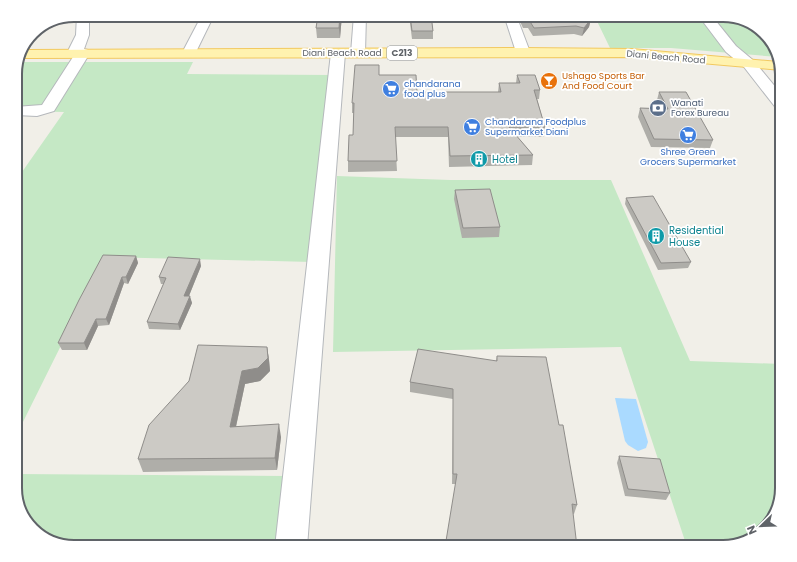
<svg xmlns="http://www.w3.org/2000/svg" width="797" height="562" font-family="Poppins,sans-serif">
  <rect width="100%" height="100%" fill="#f1efe8"/>
  <path fill="#c5e8c5" d="M594 15H723L759 27 776 48 778 57 671 48H610Z
    M19 62H193L187 74 332 75 312 262 105 257 15 438V182L64 112 15 111V70Z
    M337 176 450 180H611L690 361 782 364V488L770 524 749 541 723 547H687L621 347 333 352Z
    M15 474 286 476 277 547H74L38 535 21 514 15 492Z"/>
  <path fill="#aadaff" d="M615 398 636 399 648 442 646 448 638 451 628 445 625 441Z"/>
  <g fill="none" stroke-linecap="round" stroke-linejoin="round">
    <g stroke="#b5b8bc" stroke-width="2">
      <path id="minor" d="M77 15H89V35L84 49 88 50 90 53 54 111 37 116 15 115V107L42 105 73 57 69 56 67 53 76 35Z
        M202 15H214L194 56 189 57 184 56 182 53Z
        M354 15H366L365 53 363 56 358 57 353 56 351 53Z
        M504 15H516L530 52 528 55 523 56 518 55 516 52Z
        M698 15H711L736 46 754 61 782 95V110L776 108 744 67 726 52Z
        M338 49 343 50 345 53 307 547H275L331 53 333 50Z"/>
    </g>
    <g stroke="#f2c960" stroke-width="2">
      <path id="major" d="M523 48 632 49 779 62 781 70 632 57 21 58 25 50Z"/>
    </g>
    <use href="#minor" fill="#fff" fill-rule="evenodd"/>
    <use href="#major" fill="#fff2af" fill-rule="evenodd"/>
  </g>
  <path fill="#afaea9" d="M318 15H342L340 38H317L316 28Z
    M409 15H431L433 31V39H412Z
    M517 15H586L591 19 589 27 582 36 574 34 533 36 528 28H523Z
    M380 75 417 92H498L499 83H516L517 75 540 90 539 99H537L545 127 544 137H517L533 155 532 165 449 167 448 137H395L397 171 348 172V161L353 135 354 113H352V103Z
    M659 92 713 140 710 148 651 147 638 117 640 108 662 109 657 100Z
    M455 190 500 227 499 237 462 238 454 199Z
    M626 198 691 262 688 268 658 270 625 204Z
    M136 256 138 263 128 284 124 283 109 325 98 326 87 350H62L58 343Z
    M201 266 189 296 192 303 180 330 149 329 147 322 164 284H161L159 277Z
    M267 347 269 360 270 371 260 381 245 384 236 427 281 437 277 470 143 472 138 459Z
    M497 356 559 425 577 505 574 514 455 484H452L453 399 410 392V382L496 361Z
    M619 456 670 493 666 500 625 496 617 463Z"/>
  <path fill="#8f8d8a" d="M340 15H342L340 38 339 28Z
    M591 19 589 27 582 36 584 28Z
    M136 256 138 263 128 284 126 277Z
    M200 259 201 266 186 303 184 296Z
    M122 277 124 283 109 325 106 319Z
    M190 296 192 303 180 330 178 324Z
    M96 319 98 326 87 350 84 343Z
    M267 347 269 360 270 371 260 381 245 384 233 440 230 427 242 371Z
    M279 424 281 437 277 470 275 458Z"/>
  <path fill="#cccac5" stroke="#8f8d8a" d="M318 15H340L339 28H316Z
    M410 15H431L433 31H412Z
    M522 15H586L591 19 584 28 576 26 534 28 529 20H524Z
    M355 65H379V75H416L417 92H501L499 83H520L517 75H535L540 90H534L545 127H509L533 155 450 156 448 127H395L397 161H348L349 135H353L354 103H352Z
    M659 92H686L713 140 654 139 640 108 668 109Z
    M490 189 500 227 463 228 455 190Z
    M653 196 691 262 661 263 626 198Z
    M103 255 136 256 126 277H122L106 319H96L84 343H58L79 300Z
    M168 257 200 259 184 296H190L178 324 147 322 166 278 159 277Z
    M198 345 267 347 268 358 258 368 242 371 230 427 279 424 275 458 138 459 149 425 189 381Z
    M418 349 497 361V356L546 357 559 425H563L577 505 572 504 577 547H445L457 474H453V389L410 382Z
    M619 456 660 459 670 493 628 489Z"/>
  <defs>
    <g id="bar-disc" transform="scale(0.9)"><circle r="9.5" fill="#e8710a" stroke="#fff"/><path d="M-6-5H6L.8 .8V4.5H3.5V6h-7V4.5H-.8V.8Z" fill="#fff"/></g>
    <g id="supermarket-disc" transform="scale(0.9)"><circle r="9.5" fill="#3f7fe0" stroke="#fff"/><path d="M-6-5.5h2.5l.6 2H6L4.5 2H-2.5L-4.4-4H-6ZM-1.5 3.2a1.3 1.3 0 1 0 .1 0ZM3 3.2a1.3 1.3 0 1 0 .1 0Z" fill="#fff"/></g>
    <g id="bank-disc" transform="scale(0.9)"><circle r="9.5" fill="#5c6f8a" stroke="#fff"/><path d="M-6-4H6V4H-6ZM0-2.3a2.3 2.3 0 1 0 0 4.6a2.3 2.3 0 1 0 0-4.6Z" fill="#fff"/></g>
    <g id="building-disc" transform="scale(0.9)"><circle r="9.5" fill="#0f9aa8" stroke="#fff"/><path d="M-4-6H4V6H1V3H-1V6H-4ZM-2.5-4.3h1.7v1.8h-1.7ZM.8-4.3h1.7v1.8H.8ZM-2.5-1h1.7V.8h-1.7ZM.8-1h1.7V.8H.8Z" fill="#fff"/></g>
  </defs>
  <g fill-rule="evenodd">
    <use href="#bar-disc" x="549" y="81"/>
    <use href="#supermarket-disc" x="391" y="89"/>
    <use href="#bank-disc" x="658" y="108"/>
    <use href="#supermarket-disc" x="472" y="127"/>
    <use href="#supermarket-disc" x="688" y="135"/>
    <use href="#building-disc" x="479" y="159"/>
    <use href="#building-disc" x="656" y="236"/>
  </g>
  <g text-anchor="middle" stroke-width="3.5" stroke-linejoin="round" paint-order="stroke">
    <g font-size="9" fill="#5f6368" stroke="#fff">
      <text x="342" y="56">Diani Beach Road</text>
      <text transform="translate(666 57) rotate(5)" y="3">Diani Beach Road</text>
    </g>
    <rect fill="#fff" stroke="#8f9295" stroke-width="1" x="387" y="46" width="30" height="14" rx="3"/>
    <g font-size="9" font-weight="bold" fill="#5f6368">
      <text x="402" y="56">C213</text>
    </g>
    <g font-size="9" fill="#c56008" stroke="#fff" text-anchor="start">
      <text x="562" y="79">Ushago Sports Bar<tspan x="562" dy="10">And Food Court</tspan></text>
    </g>
    <g font-size="9" fill="#366cbe" stroke="#fff" text-anchor="start">
      <text x="404" y="87">chandarana<tspan x="404" dy="10">food plus</tspan></text>
      <text x="485" y="125">Chandarana Foodplus<tspan x="485" dy="10">Supermarket Diani</tspan></text>
      <text x="688" y="155" text-anchor="middle">Shree Green<tspan x="688" dy="10">Grocers Supermarket</tspan></text>
    </g>
    <g font-size="9" fill="#4e5e75" stroke="#fff" text-anchor="start">
      <text x="671" y="106">Wanati<tspan x="671" dy="10">Forex Bureau</tspan></text>
    </g>
    <g font-size="10" fill="#0d838f" stroke="#fff" text-anchor="start">
      <text x="492" y="163">Hotel</text>
      <text x="669" y="234">Residential<tspan x="669" dy="12">House</tspan></text>
    </g>
  </g>
  <path d="M0 0H797V562H0ZM74 22H723A52 52 0 0 1 775 74V488A52 52 0 0 1 723 540H74A52 52 0 0 1 22 488V74A52 52 0 0 1 74 22Z" fill="#fff" fill-rule="evenodd"/>
  <path fill="none" stroke="#5f6368" stroke-width="2" d="M74 22H723A52 52 0 0 1 775 74V488A52 52 0 0 1 723 540H74A52 52 0 0 1 22 488V74A52 52 0 0 1 74 22Z"/>
  <g transform="translate(761 526) rotate(247)" stroke="#ffffff" stroke-width="3" paint-order="stroke">
  <path d="M0-3L7 15L0 10L-7 15Z" fill="#5f6368"/>
  <text y="-6" font-size="11" font-weight="bold" text-anchor="middle" fill="#5f6368">N</text>
  </g>
</svg>
